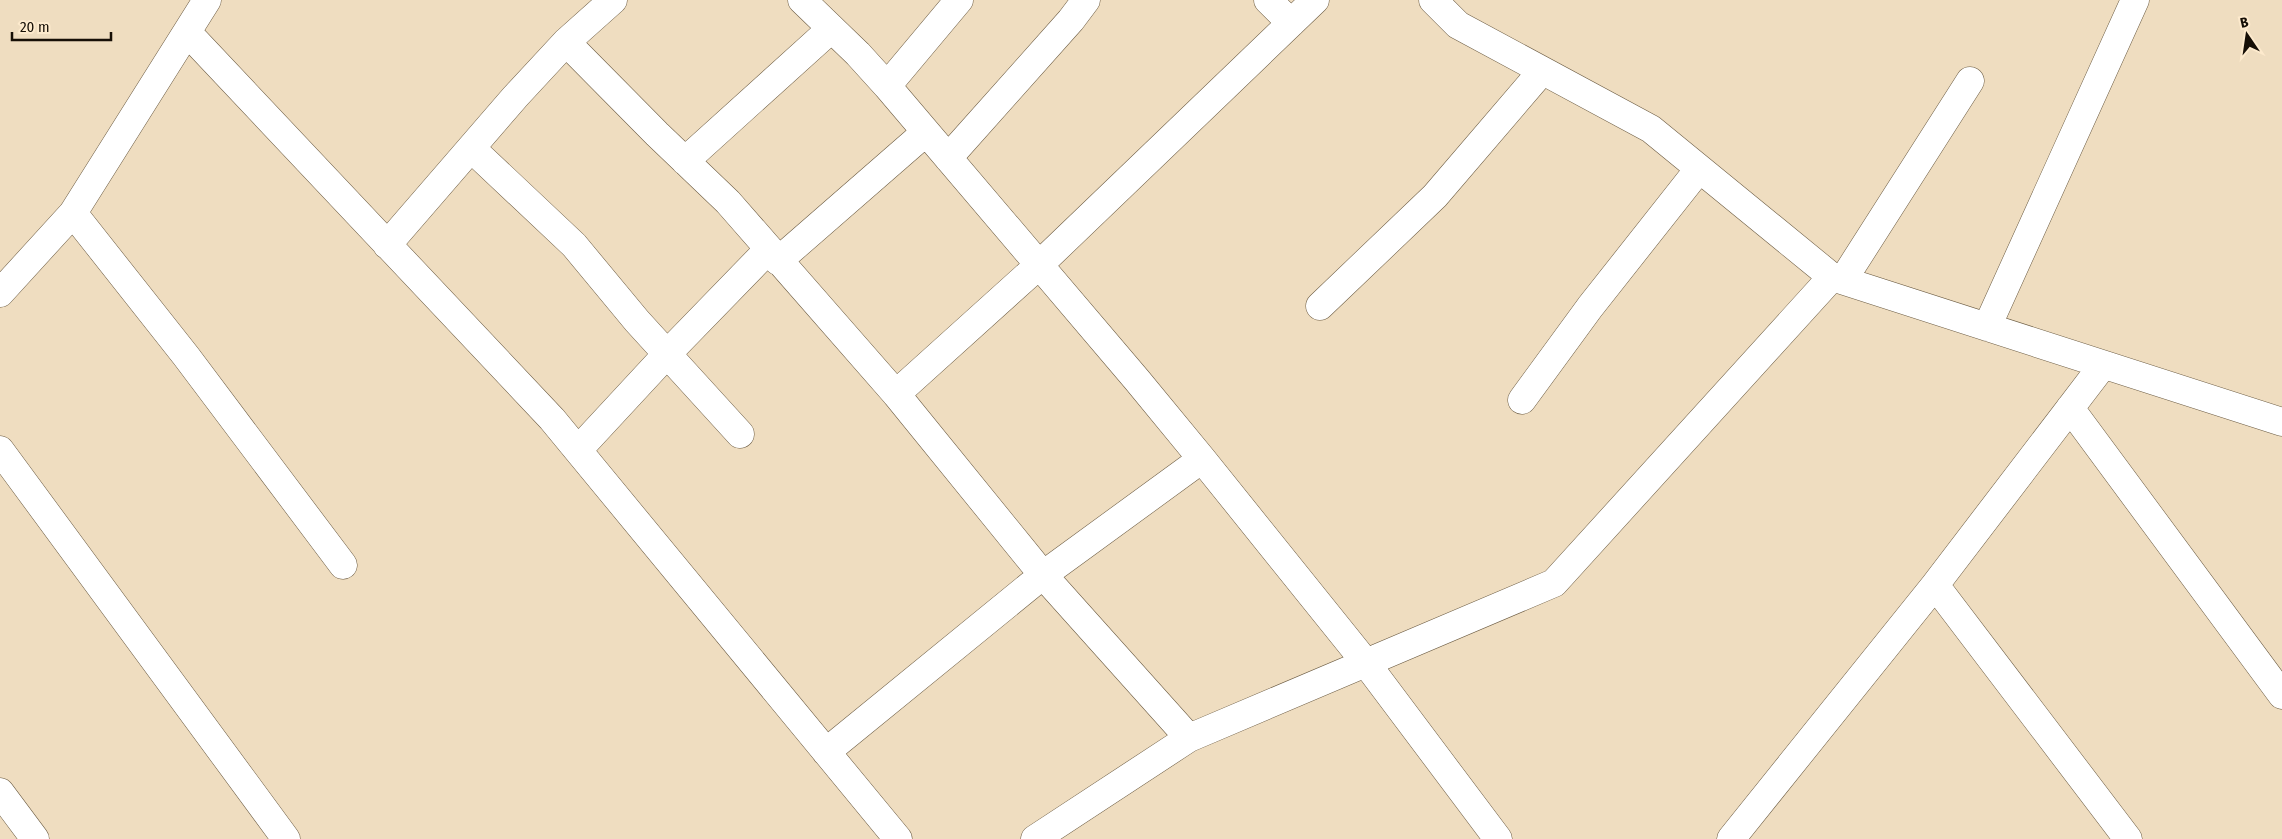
<svg xmlns="http://www.w3.org/2000/svg" width="2282" height="839" font-family="'Fira Sans Condensed',sans-serif">
  <rect width="100%" height="100%" fill="#efddc0"/>
  <g fill="none" stroke-linecap="round" stroke-linejoin="round">
    <g stroke="#6c5c43" stroke-width="29">
      <path id="minor" d="M802 0 858 54 887 86 1137 380 1202 459 1366 663 1498 839
        M1268 0 1291 23
        M1433 0 1458 25 1651 129 1832 277
        M187 32 552 419 898 839
        M566 42 657 134 728 202 896 394 1043 575 1189 738
        M887 86 959 0
        M471 148 574 245 637 321 740 434
        M948 158 1071 20 1086 0
        M685 161 831 29
        M73 213 186 356 343 565
        M387 245 515 97 566 42 613 0
        M778 261 926 132
        M1843 280 1970 81
        M0 293 73 213 207 0
        M1320 306 1435 196 1542 71
        M1987 327 2135 0
        M2103 365 1935 585 2128 839
        M896 394 1039 265 1315 0
        M1522 400 1590 307 1699 169
        M2070 408 2282 695
        M0 450 286 839
        M578 450 667 354 769 249
        M826 752 1043 575 1202 459
        M0 792 35 839
        M1035 839 1189 738 1554 583 1832 277 2282 422
        M1731 839 1935 585"/>
    </g>
    <use href="#minor" stroke="#fff" stroke-width="28"/>
  </g>
  <g transform="translate(2247 35) rotate(347)" stroke="#fdeacd" stroke-width="4" paint-order="stroke">
  <path d="M0-4L9 19L0 12L-9 19Z" fill="#160f06"/>
  <text y="-8" font-size="14" font-weight="bold" text-anchor="middle" fill="#160f06">B</text>
  </g>
  <path d="M12 32v8h99v-8" fill="none" stroke="#160f06" stroke-width="2.5"/>
  <text x="20" y="32" font-size="15" fill="#160f06" stroke="#fdeacd" stroke-width="4" paint-order="stroke">20 m</text>
</svg>
